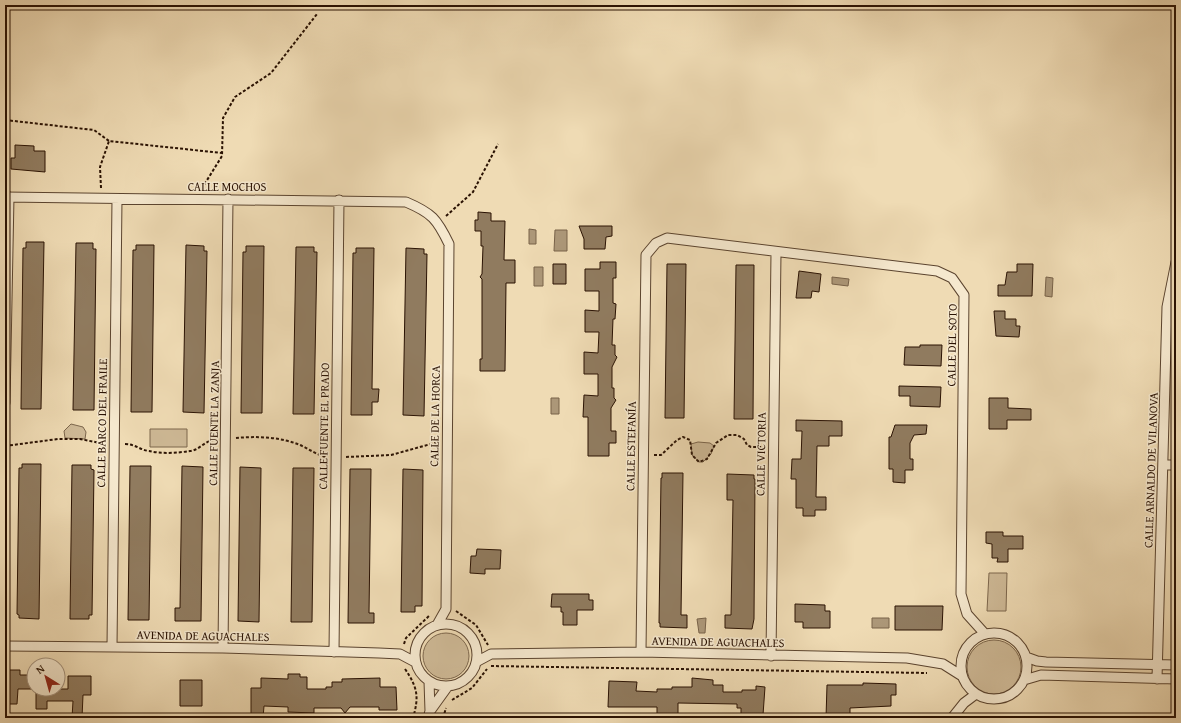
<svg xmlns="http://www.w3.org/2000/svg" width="1181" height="723" font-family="'Gentium Book Plus',serif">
  <rect width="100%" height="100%" fill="#efdbb4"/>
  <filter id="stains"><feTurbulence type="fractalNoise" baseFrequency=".005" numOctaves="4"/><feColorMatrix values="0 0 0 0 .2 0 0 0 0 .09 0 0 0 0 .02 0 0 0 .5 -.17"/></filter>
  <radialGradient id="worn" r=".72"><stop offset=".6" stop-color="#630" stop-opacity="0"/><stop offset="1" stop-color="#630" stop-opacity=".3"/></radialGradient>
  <path fill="#ceb996" stroke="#7c664c" d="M71 424 83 427 86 432 85 439 65 438 64 431Z
    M150 429H187V447H150Z
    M698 442 710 443 714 446 711 454 703 462H699L692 455 691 444Z
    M989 573H1007L1006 611H987Z
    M423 656a23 23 0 1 1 46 0a23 23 0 1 1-46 0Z
    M967 667a27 27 0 1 1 54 0a27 27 0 1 1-54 0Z"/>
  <path fill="#ac9778" stroke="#786249" d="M529 229 536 230V244H529Z
    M555 230H567V251H554Z
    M534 267H543V286H534Z
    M832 277 849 279 848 286 832 284Z
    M1046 277 1053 278 1052 297 1045 296Z
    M551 398H559V414H551Z
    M706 618 705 633H699L697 619Z
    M872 618H889V628H872Z"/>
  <path fill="#907b5f" stroke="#2a1203" d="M15 145 34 146V151H45V172L11 169V158H15Z
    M478 212 491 213V221H505L504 260H515V283H506L505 371H480V359H482V279L480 277 482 274 483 246H481V231H475V220H478Z
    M579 226H612V236L606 237 605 249H584V239Z
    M26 242H44L41 409H21L23 248H26Z
    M76 243H93V249H96L94 410H73Z
    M136 245H154L152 412H131L133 250H136Z
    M186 245 204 246V251H207L204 413 183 412Z
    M246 246H264L262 413H241L243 252H246Z
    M296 247H314V252H317L314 414H293Z
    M356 248H374L372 389H379L378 402H372V415H351L353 253H356Z
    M406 248 424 249V254H427L424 416 403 415Z
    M600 262H616V278H613V303L616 304 615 319H613L612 345H615V355L617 357 612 367V388H614V398L616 400 611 408V431H616V443H609V456H588V417H583L584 395 598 396V374H584V352L598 353 599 332H585V310L599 311V291H585V269H600Z
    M553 264H566V284H553Z
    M667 264H686L684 418H665Z
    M1017 264H1033L1032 296H998V285H1005L1007 272H1017Z
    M736 265H754L753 419H734Z
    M799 271 821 274 819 292 812 291 811 298H796Z
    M994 311H1005V319H1016V326H1020L1019 337 996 336Z
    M920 345H942L941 366 904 365 905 347H920Z
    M899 386 941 387 940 407 910 406V396H899Z
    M989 398H1008V408L1031 409V420H1007V429H989Z
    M796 420 842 421V436H829V446H817L816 497H826V510H815V516H803V508H796V479H791L792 459H801L802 431H796Z
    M895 425H927L926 434 914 435 910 443V459H913V470H905V483L893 482V469H889V437H891Z
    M22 464H41L39 619 19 618V615L17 614 19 468H22Z
    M72 465H91V469L94 470 92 615H89V619H70Z
    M130 466H151L149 620H128Z
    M182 466 203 467 201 621H175V608H180Z
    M240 467 261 468 259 622 238 621Z
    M293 468H314L312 622H291Z
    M350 469H371L369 613H374V623H348Z
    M403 469 423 470 422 606H415V612H401Z
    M662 473H683L681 615H687V628L660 627V623H659L661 478H662Z
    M727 474 754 475V479H755L754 619 752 629 725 628V615H731L733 500H727Z
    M986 532H1003V536H1023V549H1008V562H997L998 558H992V544L986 543Z
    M477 549 501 550 500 569H485V574L470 573 471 556H476Z
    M552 594H589V600H593V610H577V625H563V612H561V607H551Z
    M795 604 825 605V611H830V628H803V622H795Z
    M895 606H943L942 630H895Z
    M9 670H20V675H34V689H18L17 704H5V684H9Z
    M288 674H300V677H307V689H326V687H332V682H342V679L380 678V687H396L397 710H379V707H350L345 713 341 708H314V713L288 712V707L264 706 263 718H251V688H261V678L288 679Z
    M68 676H91V695H83L82 718H72L73 701H47V709H36V689H68Z
    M692 678 713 680V685H723V692H742V690H756V686L765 687 763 715H751V718H741V708H737V704L678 703V714H657V707H608L609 681 637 682 636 691 657 692V689H672V687H692Z
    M180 680H202V706H180Z
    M863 683 896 684V695H891V706L850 708V718H826L827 685H863Z"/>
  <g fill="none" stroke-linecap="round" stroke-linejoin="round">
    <g stroke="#5b442f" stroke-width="11">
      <path id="street" d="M5 197 406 202C432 213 437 219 449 244L446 609 437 625
        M5 403 9 197
        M1163 465H1176
        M415 655a31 31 0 1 1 62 0a31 31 0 1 1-62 0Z
        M961 666a33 33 0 1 1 66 0a33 33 0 1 1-66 0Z
        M5 646 223 648 379 653 400 654 415 662
        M112 647 117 199
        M223 648 228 199
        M334 652 339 200
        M641 652 646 255 656 243 667 238 937 271 952 278 964 295 961 594 967 614 985 634
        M771 656 776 253
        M1026 657 1037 661 1046 662 1176 665
        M478 661 491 654 641 652 907 658 943 664 962 676
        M1157 679 1167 307 1176 262
        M1024 680 1041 675 1176 679
        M430 711 448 686
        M428 718 430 711 429 681
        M952 718 964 703 976 694"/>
    </g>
    <path stroke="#2a1203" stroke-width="2" stroke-dasharray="3 2" stroke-linecap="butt" d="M5 120 94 130 109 141
      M101 188 100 167 109 141 222 153
      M204 189V185L222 156 223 118 235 97 271 73 317 14
      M446 216 473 192 498 144
      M236 438C257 436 281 437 300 445 309 449 317 455 326 457
      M125 444C135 444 140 450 149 451 161 454 178 453 190 451 200 450 205 440 215 440
      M5 446 58 439H80L105 444
      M654 455H661L677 440 683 437 690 440 692 455 699 462 707 459 716 443 728 435H737L744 439 747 445 751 447H763
      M346 457 391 455 438 442
      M456 611 476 625 488 645
      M404 644 406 638 430 615
      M491 666 927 673
      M405 669C418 688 419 697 413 718
      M452 700 472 688 487 669
      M443 718 446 708"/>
    <use href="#street" stroke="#f5e8ce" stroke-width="9"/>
  </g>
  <g text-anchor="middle" stroke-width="3" stroke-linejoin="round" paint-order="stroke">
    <g font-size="12" fill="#2a1203" stroke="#f5e8ce">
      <text x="227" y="191">CALLE MOCHOS</text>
      <text transform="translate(952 345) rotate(-89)" y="4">CALLE DEL SOTO</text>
      <text transform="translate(435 416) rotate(-89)" y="4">CALLE DE LA HORCA</text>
      <text transform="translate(102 423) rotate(-89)" y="4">CALLE BARCO DEL FRAILE</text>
      <text transform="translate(214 423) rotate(-89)" y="4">CALLE FUENTE LA ZANJA</text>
      <text transform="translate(324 426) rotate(-89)" y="4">CALLE FUENTE EL PRADO</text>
      <text transform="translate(631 446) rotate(-89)" y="4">CALLE ESTEFANÍA</text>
      <text transform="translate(761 454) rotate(-89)" y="4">CALLE VICTORIA</text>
      <text transform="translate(1151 470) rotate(-88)" y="4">CALLE ARNALDO DE VILANOVA</text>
      <text transform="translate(203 636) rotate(1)" y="4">AVENIDA DE AGUACHALES</text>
      <text transform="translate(718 642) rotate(1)" y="4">AVENIDA DE AGUACHALES</text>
    </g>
  </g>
  <rect width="1181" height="723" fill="none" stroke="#efdbb4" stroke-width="20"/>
  <rect x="6" y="6" width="1169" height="711" fill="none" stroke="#2a1203" stroke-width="2"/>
  <rect x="10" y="10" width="1161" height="703" fill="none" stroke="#2a1203"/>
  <g transform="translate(46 677) rotate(323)"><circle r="19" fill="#f5e8ce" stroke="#a4927d"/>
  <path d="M0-3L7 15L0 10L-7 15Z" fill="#8f2418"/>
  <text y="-6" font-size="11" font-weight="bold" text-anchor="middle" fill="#2a1203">N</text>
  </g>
  <rect width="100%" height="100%" filter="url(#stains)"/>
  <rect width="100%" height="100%" fill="url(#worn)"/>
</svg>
